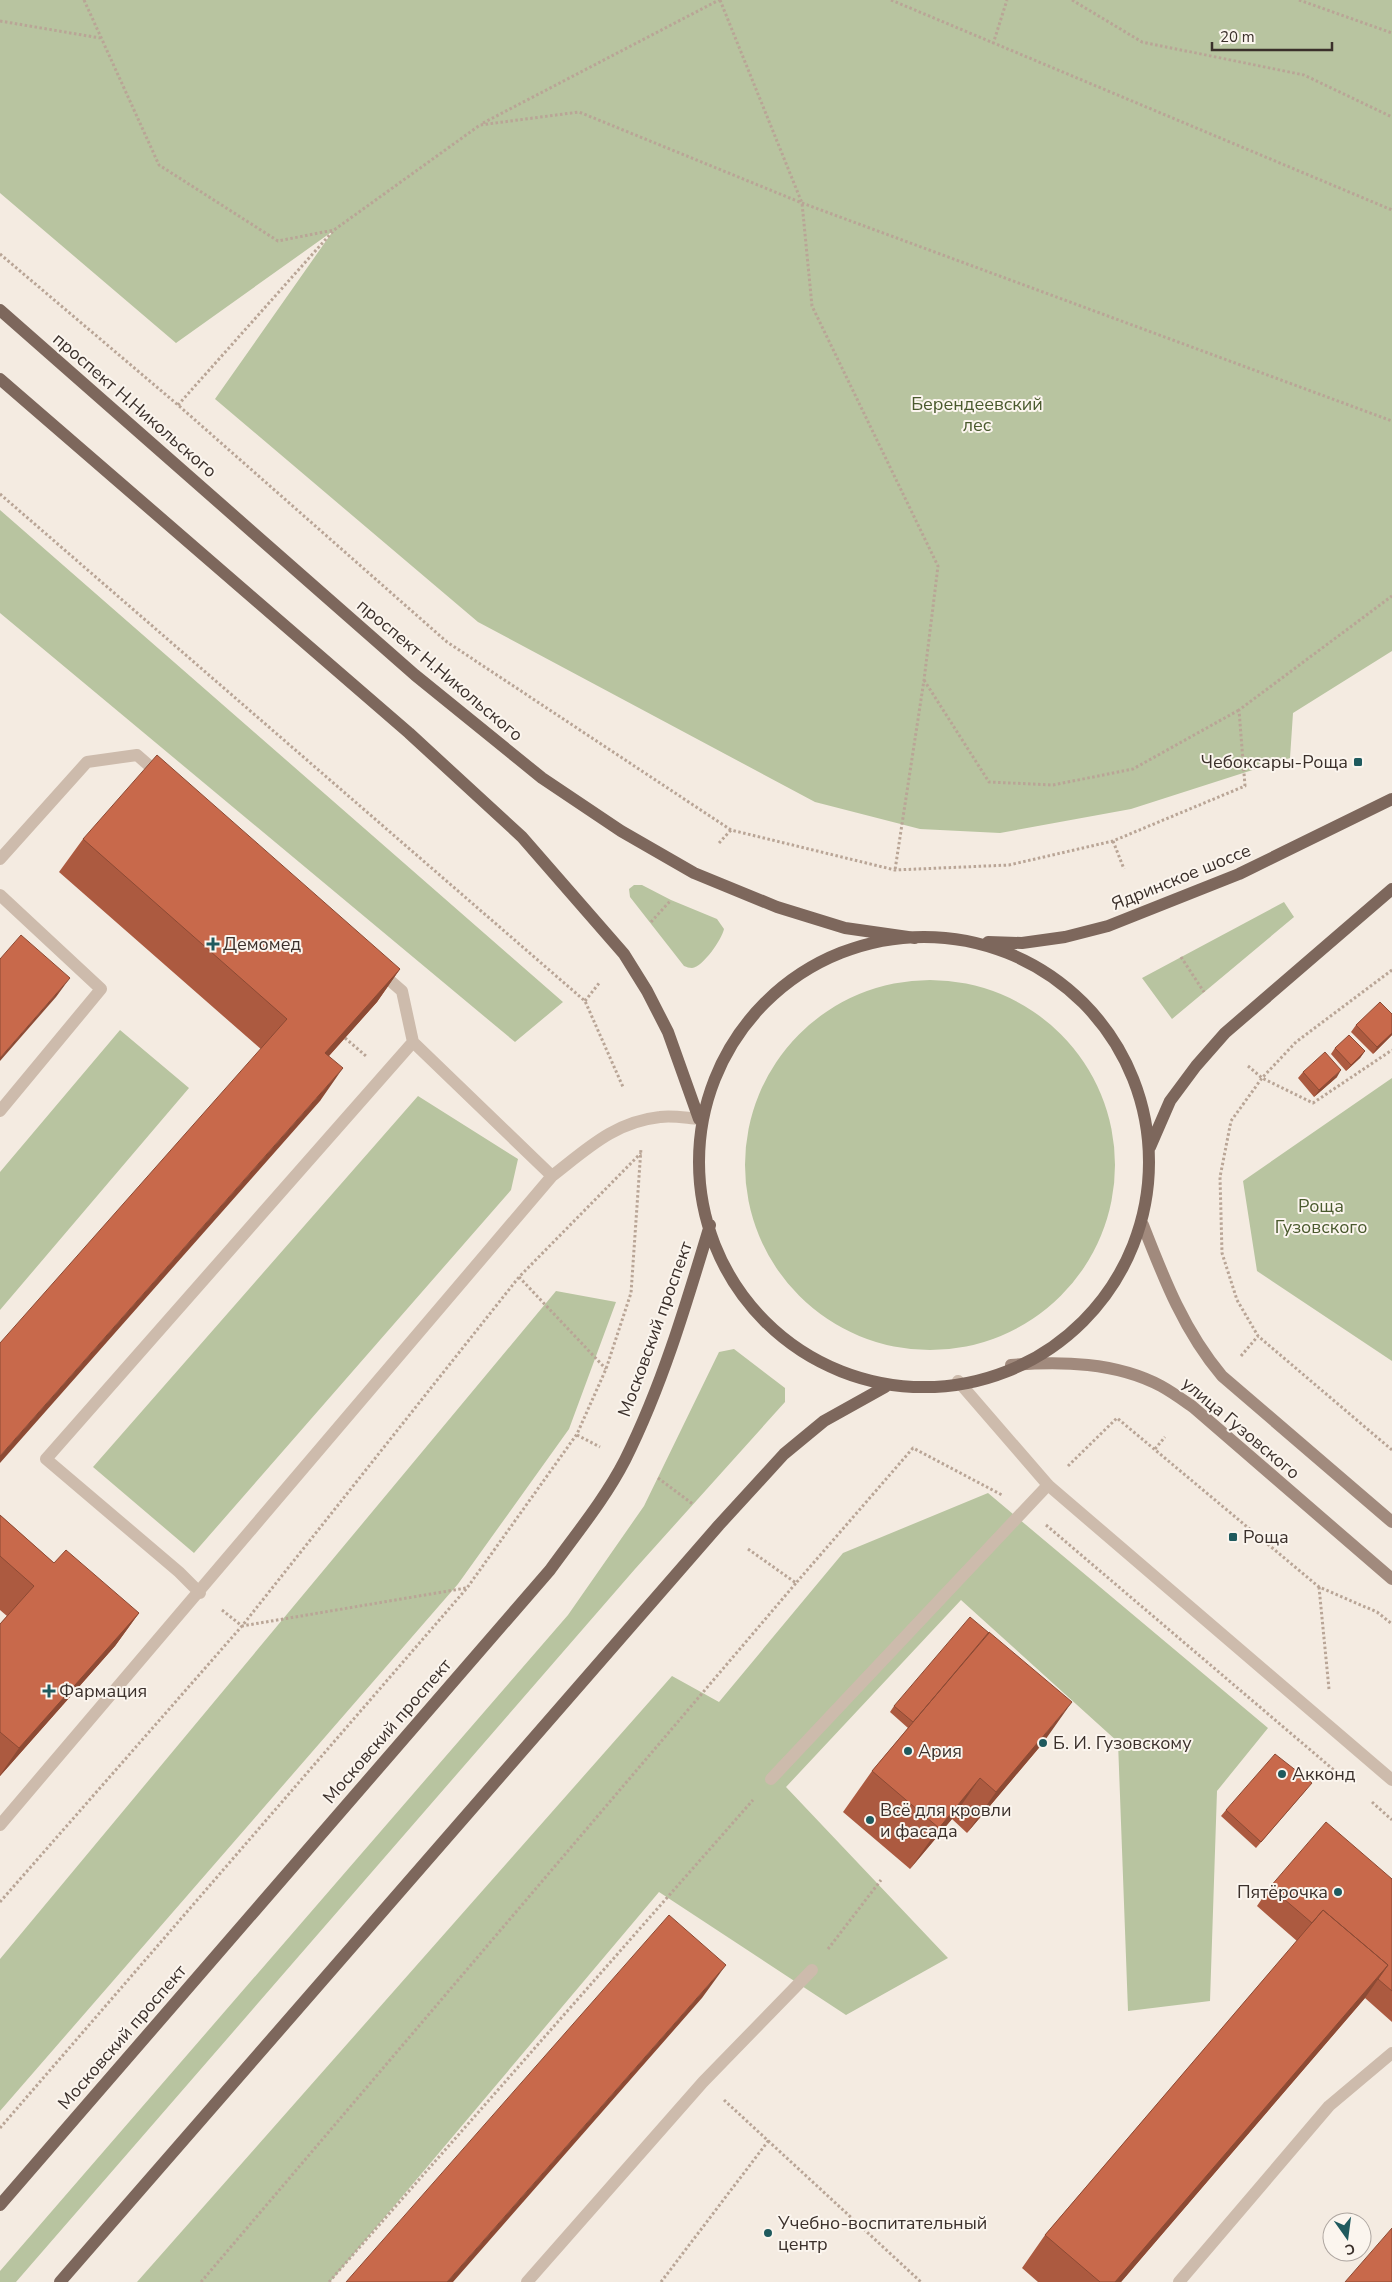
<svg xmlns="http://www.w3.org/2000/svg" width="1392" height="2282" font-family="'Nunito Sans',sans-serif">
  <rect width="100%" height="100%" fill="#f4ebe1"/>
  <path fill="#b8c4a0" d="M0 0H1392V651L1293 713 1290 758 1131 809 1000 833 920 829 815 802 478 622 215 399 333 231 176 343 0 193Z
    M0 510 563 1002 515 1042 0 613Z
    M634 885H642L671 900 717 919 724 929C722 939 703 967 692 968 689 968 687 967 684 966L630 897 629 889Z
    M1284 902 1294 917 1172 1019 1142 978Z
    M745 1165a185 185 0 1 1 370 0a185 185 0 1 1-370 0Z
    M120 1030 189 1088 0 1310V1172Z
    M1392 1078V1361L1257 1271 1243 1181Z
    M418 1096 518 1159 511 1190 194 1553 93 1467Z
    M556 1291 616 1302 569 1429 458 1584 0 2111V1959Z
    M734 1349 785 1388V1402L635 1569 16 2282H0V2271L568 1615 644 1506 719 1352Z
    M988 1493 1268 1728 1217 1791 1210 2001 1128 2011 1118 1742 961 1600 786 1787 948 1958 846 2015 659 1892 330 2282H137L672 1676 719 1702 843 1553Z"/>
  <g fill="none" stroke-linecap="round" stroke-linejoin="round">
    <path stroke="#b9a596" stroke-width="3" stroke-dasharray="2.5 2.5" stroke-linecap="butt" d="M84 0 159 165 278 241 334 230 480 125 579 112 802 203 1392 421
      M720 0 802 203 812 306 938 566 924 680 895 870
      M891 0 1392 210
      M1072 0 1142 42 1304 75 1392 117
      M1299 0 1392 33
      M0 21 100 38
      M993 44 1007 0
      M483 123 719 0
      M0 254 178 405 447 642 731 830 895 870 1009 865 1113 841 1245 786 1239 710 1392 596
      M178 405 334 230
      M0 494 585 1001 623 1087
      M924 680 989 782 1053 785 1133 769 1239 710
      M1113 841 1124 869
      M719 843 731 830
      M651 922 671 900
      M1181 957 1204 992
      M1392 970 1296 1042 1262 1078 1231 1121 1220 1177 1222 1253 1237 1300 1258 1336 1392 1450
      M585 1001 600 982
      M345 1038 366 1056
      M1248 1066 1262 1078 1313 1103 1392 1050
      M519 1277 606 1369
      M1241 1356 1258 1336
      M577 1435 600 1447
      M1155 1449 1165 1437
      M1068 1466 1117 1418 1319 1587 1377 1612 1392 1624
      M658 1478 694 1505
      M1046 1525 1348 1782
      M748 1549 796 1583 913 1448 1002 1495
      M1319 1587 1329 1689
      M222 1610 242 1626 466 1588
      M1372 1802 1392 1820
      M0 1902 242 1626 519 1277 641 1153
      M828 1949 881 1880
      M724 2100 921 2282
      M0 2128 467 1588 577 1434 606 1369 631 1293 641 1148
      M201 2282 796 1583
      M329 2282 753 1800
      M661 2282 769 2140"/>
    <path stroke="#cdbbac" stroke-width="12" d="M0 859 87 762 137 755 161 776
      M0 895 101 989 0 1111
      M413 1042 552 1176
      M200 1593 179 1572 46 1459 413 1042 402 991 379 971
      M771 1779 1048 1485
      M0 1825 552 1176C587 1149 614 1122 660 1117 672 1115 686 1118 699 1119
      M527 2282 703 2082 812 1970
      M1179 2282 1329 2106 1392 2053"/>
    <path stroke="#cdbbac" stroke-width="12" d="M958 1381 1048 1485 1392 1780"/>
    <path stroke="#a18a7d" stroke-width="12" d="M1143 1225C1164 1279 1184 1331 1222 1376L1392 1522
      M1011 1365C1061 1361 1116 1362 1161 1386 1172 1392 1183 1400 1193 1407L1392 1579"/>
    <path stroke="#7d675c" stroke-width="12" d="M0 310 415 675 542 778 621 831 694 873 777 907 845 928 915 938
      M0 379 409 733 522 837 624 954 647 991 668 1032 699 1119
      M699 1162a225 225 0 1 1 450 0a225 225 0 1 1-450 0Z
      M988 942 1022 943 1065 937 1108 926 1239 874 1392 799
      M1150 1147 1170 1101 1196 1066 1225 1033 1392 889
      M0 2205 550 1570C576 1534 605 1499 625 1460 662 1386 686 1305 710 1225
      M60 2282 719 1525 784 1454 824 1421 885 1387"/>
  </g>
  <path fill="#ac5a40" d="M83 839 400 969 377 1002 329 1056 320 1101 59 872Z
    M1392 1014V1035L1373 1054 1351 1032 1356 1025Z
    M1335 1048 1365 1051 1360 1058 1346 1071 1331 1054Z
    M1303 1072 1337 1077 1314 1097 1298 1078Z
    M0 1515 54 1563 139 1613 115 1646 0 1776V1624L7 1616 0 1610Z
    M894 1706 1043 1743 967 1833 952 1819 910 1869 843 1812 872 1771 908 1728 890 1712Z
    M1307 1789 1256 1848 1221 1816 1226 1810Z
    M1392 1879V2022L1365 1998 1121 2282H1038L1022 2268 1045 2235 1297 1941 1257 1906 1270 1887Z"/>
  <path fill="#8c4a34" d="M400 969 377 1002 302 1086 325 1053Z
    M70 978 56 997 0 1061V1058Z
    M1392 1033V1035L1373 1054 1377 1047Z
    M1365 1051 1360 1058 1346 1071 1351 1065Z
    M343 1068 320 1101 0 1463V1456Z
    M1341 1070 1337 1077 1314 1097 1319 1090Z
    M139 1613 115 1646 0 1776V1775L19 1748Z
    M1072 1702 1043 1743 967 1833 996 1792Z
    M980 1778 952 1819 910 1869 939 1828Z
    M726 1965 702 1998 453 2282H447Z
    M1388 1965 1365 1998 1121 2282H1115Z"/>
  <path fill="#c8694b" stroke="#8c4a34" d="M157 755 400 969 325 1053 343 1068 0 1456V1343L287 1019 83 839Z
    M21 935 70 978 0 1058V959Z
    M1380 1002 1392 1014V1033L1377 1047 1356 1025Z
    M1349 1035 1365 1051 1351 1065 1335 1048Z
    M1325 1052 1341 1070 1319 1090 1303 1072Z
    M0 1515 54 1563 66 1550 139 1613 19 1748 0 1732V1624L34 1586 0 1556Z
    M970 1617 989 1633 913 1722 894 1706Z
    M989 1632 1072 1702 996 1792 980 1778 939 1828 872 1771Z
    M1275 1754 1312 1783 1261 1842 1226 1810Z
    M1326 1822 1392 1879V1991L1378 1979 1388 1965 1323 1910 1312 1923 1270 1887Z
    M1323 1910 1388 1965 1115 2282H1100L1045 2235Z
    M669 1915 726 1965 447 2282H346Z
    M1392 2228V2282H1345Z"/>
  <g fill="#1f5a5e" stroke="#fbf5ee" stroke-width="2">
    <rect x="1353" y="757" width="10" height="10" rx="2.5"/>
    <path d="M210.5 936.5h5v5h5v5h-5v5h-5v-5h-5v-5h5z"/>
    <rect x="1228" y="1532" width="10" height="10" rx="2.5"/>
    <path d="M46.5 1683.5h5v5h5v5h-5v5h-5v-5h-5v-5h5z"/>
    <circle cx="1043" cy="1743" r="5"/>
    <circle cx="908" cy="1751" r="5"/>
    <circle cx="1282" cy="1774" r="5"/>
    <circle cx="870" cy="1820" r="5"/>
    <circle cx="1338" cy="1892" r="5"/>
    <circle cx="768" cy="2233" r="5"/>
  </g>
  <g text-anchor="middle" stroke-width="4" stroke-linejoin="round" paint-order="stroke">
    <g font-size="18" fill="#4a5a2e" stroke="#fbf5ee">
      <text x="977" y="410">Берендеевский<tspan x="977" dy="21">лес</tspan></text>
      <text x="1321" y="1212">Роща<tspan x="1321" dy="21">Гузовского</tspan></text>
    </g>
    <g font-size="18" fill="#3b302b" stroke="#fbf5ee">
      <text transform="translate(135 405) rotate(41)" y="6">проспект Н.Никольского</text>
      <text transform="translate(440 670) rotate(40)" y="6">проспект Н.Никольского</text>
      <text transform="translate(1181 877) rotate(-22)" y="6">Ядринское шоссе</text>
      <text transform="translate(655 1329) rotate(-70)" y="6">Московский проспект</text>
      <text transform="translate(1241 1428) rotate(40)" y="6">улица Гузовского</text>
      <text transform="translate(387 1731) rotate(-49)" y="6">Московский проспект</text>
      <text transform="translate(122 2037) rotate(-49)" y="6">Московский проспект</text>
    </g>
    <g font-size="18" fill="#3b302b" stroke="#fbf5ee" text-anchor="start">
      <text x="1348" y="768" text-anchor="end">Чебоксары-Роща</text>
      <text x="223" y="950">Демомед</text>
      <text x="1243" y="1543">Роща</text>
      <text x="59" y="1697">Фармация</text>
      <text x="1053" y="1749">Б. И. Гузовскому</text>
      <text x="918" y="1757">Ария</text>
      <text x="1292" y="1780">Акконд</text>
      <text x="880" y="1816">Всё для кровли<tspan x="880" dy="21">и фасада</tspan></text>
      <text x="1328" y="1898" text-anchor="end">Пятёрочка</text>
      <text x="778" y="2229">Учебно-воспитательный<tspan x="778" dy="21">центр</tspan></text>
    </g>
  </g>
  <g transform="translate(1347 2237) rotate(166)"><circle r="24" fill="#fbf5ee" stroke="#aea6a0"/>
  <path d="M0-4L9 19L0 12L-9 19Z" fill="#1f5a5e"/>
  <text y="-8" font-size="14" font-weight="bold" text-anchor="middle" fill="#3b302b">С</text>
  </g>
  <path d="M1212 42v8h120v-8" fill="none" stroke="#3b302b" stroke-width="2.5"/>
  <text x="1220" y="42" font-size="15" fill="#3b302b" stroke="#fbf5ee" stroke-width="4" paint-order="stroke">20 m</text>
</svg>
